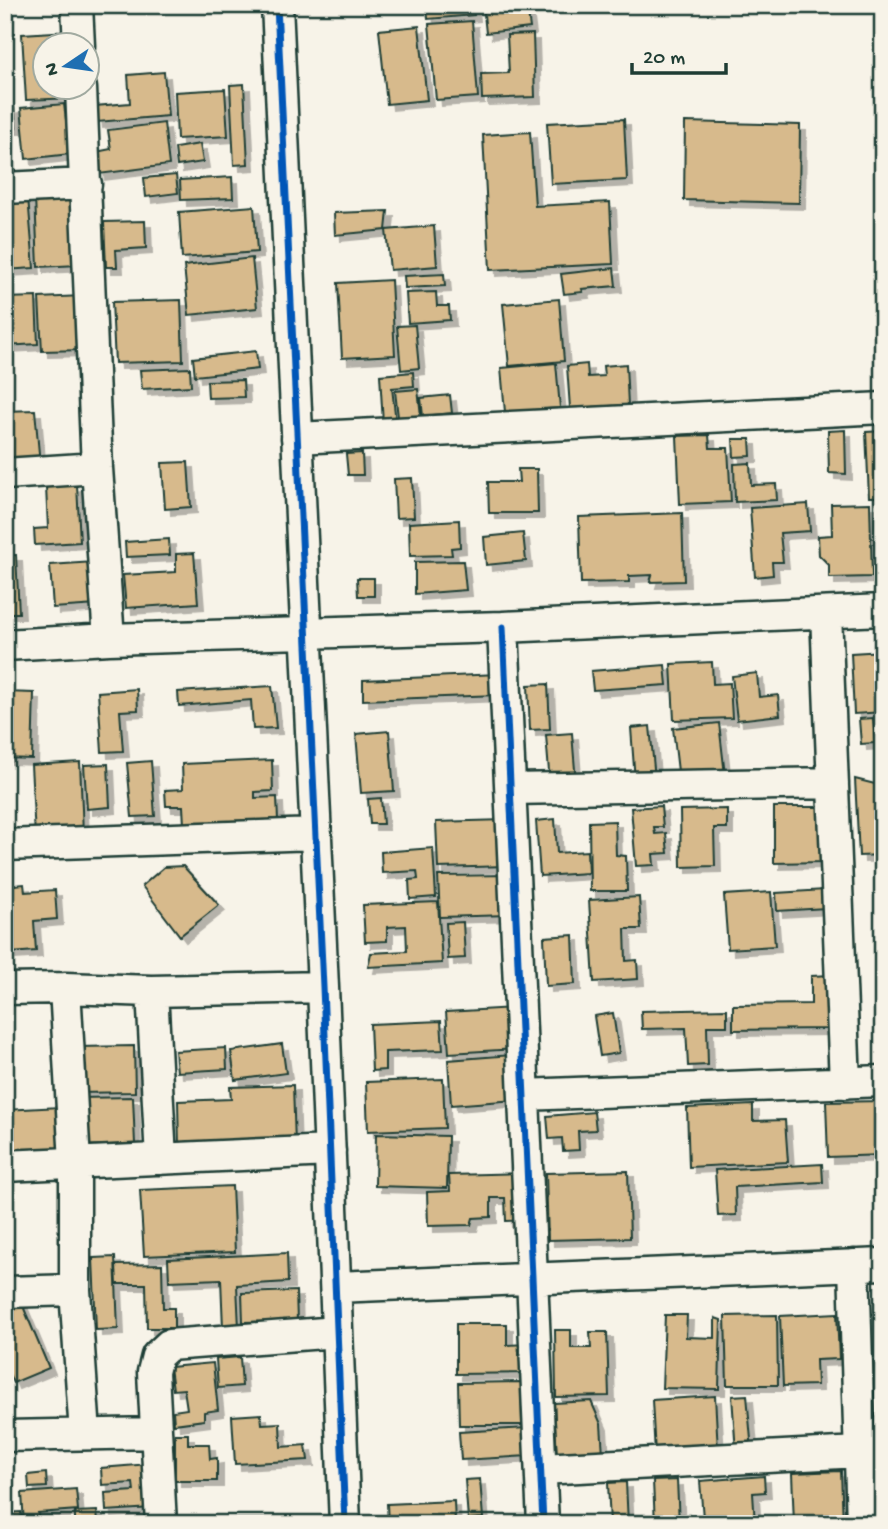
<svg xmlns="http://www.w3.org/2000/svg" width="888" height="1529" font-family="'Gochi Hand',sans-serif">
  <defs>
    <filter id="shadow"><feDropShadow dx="6" dy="6" stdDeviation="0" flood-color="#0004"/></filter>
  </defs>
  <rect width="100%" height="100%" fill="#f7f3e8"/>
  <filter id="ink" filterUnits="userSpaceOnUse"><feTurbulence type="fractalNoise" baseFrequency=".0143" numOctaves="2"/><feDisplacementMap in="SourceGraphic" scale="14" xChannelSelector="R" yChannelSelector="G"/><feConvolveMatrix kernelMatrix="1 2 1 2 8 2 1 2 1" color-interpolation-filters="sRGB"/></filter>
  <g filter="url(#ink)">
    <path fill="#d7ba8c" stroke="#1f3d34" stroke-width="2" filter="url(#shadow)" d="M427 5H473L474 15 428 19Z
      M483 5H527L530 28 486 33Z
      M472 21 478 97 436 100 429 24Z
      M419 26 427 100 387 104 379 30Z
      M70 31 71 46H46V88H73L74 98 26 100 22 34Z
      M533 34 535 97 482 99 481 74 509 73 507 35Z
      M164 72 168 116 97 122 95 106 130 103 128 75Z
      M244 84 248 164 234 165 230 85Z
      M225 89 228 136 177 139 175 92Z
      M64 104 70 154 26 159 21 108Z
      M14 107 16 128H6L9 165H5V108Z
      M624 119 627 180 551 184 547 123Z
      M685 122 800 125 799 203 684 200Z
      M164 123 169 165 99 174 96 152 111 149 108 130Z
      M530 132 535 206 610 202 613 264 490 270 483 135Z
      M200 144 203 162 177 166 175 148Z
      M176 175 178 193 146 197 144 178Z
      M232 177 233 198 181 200 180 180Z
      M76 196 79 265 38 267 35 197Z
      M28 197 34 268 5 270V199Z
      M254 206 257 252 182 258 179 212Z
      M388 211 386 230 335 235 334 213Z
      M145 221 146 248 116 250 117 267H106L104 222Z
      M434 226 437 266 390 270 386 230Z
      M252 258 257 308 189 315 184 266Z
      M614 268 616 286 582 289 583 292 564 294 561 274Z
      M444 274 445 286 405 288 404 276Z
      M391 280 395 355 342 358 338 283Z
      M436 292 437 306H449L450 320 408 323 406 293Z
      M82 296 84 350 42 351 39 298Z
      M36 297 38 344 5 346V298Z
      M559 299 564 361 509 366 503 304Z
      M181 300 183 361 115 363 112 302Z
      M415 325 419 368 401 370 397 326Z
      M256 351 258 369 195 376 193 358Z
      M556 363 560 408 505 412 501 368Z
      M587 364 588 377 604 376 603 366 626 364 628 405 570 408 567 366Z
      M190 368 191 386 142 389 140 370Z
      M413 372 414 386 392 388 396 422 383 423 380 375Z
      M243 380 244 397 208 398 207 381Z
      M418 389 421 416 398 417 395 391Z
      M450 395 452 413 423 416 421 398Z
      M35 410 40 464 5 465V411Z
      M845 430 846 474 829 473 828 431Z
      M883 431V497H869L866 432Z
      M709 435 710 448H728L731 502 680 504 677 436Z
      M733 439H750L751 456 734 457Z
      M362 453 363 475H348L346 454Z
      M188 462 191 507 165 509 162 463Z
      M750 463 751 485 776 484 777 500 735 502 734 464Z
      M518 469H537L538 513H489L488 482H519Z
      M412 478 414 517 396 518 394 479Z
      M77 485 80 542 35 545 34 529 48 528 46 487Z
      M870 503 872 577 829 578V565L819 555 818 536 832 535 831 504Z
      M808 504 810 531 780 533 783 562H772L773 575 755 577 750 508Z
      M682 513 684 581 650 582 652 575 629 576V582L581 583 579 517Z
      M459 520 460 547 451 548 452 555 410 556 409 523Z
      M523 533 526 561 486 565 484 537Z
      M169 539 170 555 126 557 125 542Z
      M194 553 198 603 126 608 123 575 176 572V554Z
      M5 555H16L19 613H5Z
      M463 561 466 590 415 594V562Z
      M94 562 97 605 53 608 50 565Z
      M357 578H374V596H358Z
      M883 651V712L854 714 851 653Z
      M712 662 713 684 730 683 732 718 674 720 671 664Z
      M665 665 667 685 593 690 591 671Z
      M757 673 759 697 778 695 780 715 737 720 732 676Z
      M498 674V695L363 700V680Z
      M548 684 550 729 530 730 528 685Z
      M272 686 276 728 253 729 251 700 179 706 178 692Z
      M137 689 138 710 120 711 123 751 102 752 98 692Z
      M5 692 34 693 32 759 5 758Z
      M873 718 875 743 861 744 859 719Z
      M719 723 725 775 679 780 673 728Z
      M650 726 655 779 635 781 631 728Z
      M389 731 394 791 361 793 356 734Z
      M572 733 576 782 550 784 546 735Z
      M272 760 273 791 255 792V798L277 797 278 820 184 825 183 806H166L165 790 183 789 182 764Z
      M151 761 155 816 132 817 127 763Z
      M80 762 83 833 35 836 31 765Z
      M108 764 110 807 87 809 84 765Z
      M855 779 883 786V855L859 856Z
      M381 798 383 824H370L368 799Z
      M661 806 663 827H654L655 834 666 833 668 853 653 854 654 865 636 866 631 808Z
      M774 807H822L823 862 774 863Z
      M727 809V828H714L715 866 681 867 680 810Z
      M555 819 557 853 587 851 588 873 540 876 536 821Z
      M505 820 507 866 438 868 436 822Z
      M615 821 616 855 626 856 627 891H590L589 822Z
      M433 848 436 897 410 899 409 880 418 879 417 871 382 873 381 852Z
      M183 866 219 905 180 936 142 886 164 867Z
      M508 875 509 915 440 917 438 876Z
      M24 884 25 892 55 890 57 919 34 921 36 951 10 953 5 886Z
      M825 890 826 908 777 911 776 893Z
      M771 892 775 946 728 949 724 895Z
      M639 897 641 929H625L626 961 637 960 638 979 594 982 589 900Z
      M438 902 442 963 368 967 371 953 407 951 406 926 387 927V941L365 942 363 905Z
      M463 922 465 958 448 959 446 923Z
      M573 935 575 984 546 986 544 937Z
      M831 975 832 1029 733 1030V1005L811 1004V976Z
      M514 1008 517 1049 449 1053 446 1012Z
      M727 1009V1026H707L708 1065 688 1066 686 1028 642 1029 641 1011Z
      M613 1013 619 1053 600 1056 594 1016Z
      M441 1021 443 1050 385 1052V1070L372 1071 370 1024Z
      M282 1044 286 1073 235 1080 231 1051Z
      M134 1046 135 1092 78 1093 77 1047Z
      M226 1048 227 1069 177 1072 175 1051Z
      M512 1055 516 1100 451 1105 448 1060Z
      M443 1079 445 1128 368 1131 366 1082Z
      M293 1085 295 1144 179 1148 178 1101 231 1099 230 1087Z
      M133 1097 135 1144 78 1146 77 1098Z
      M883 1101V1155L828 1157 826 1102Z
      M753 1105V1121L785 1120 788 1162 689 1167 687 1108Z
      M60 1107 62 1154 5 1157V1110Z
      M594 1112 596 1130 578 1131 579 1150 563 1151 562 1138 549 1139 547 1116Z
      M376 1134 448 1136 447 1188 375 1186Z
      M880 1158H883V1232H879Z
      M822 1164 823 1182 735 1187 736 1215 718 1216 715 1170Z
      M628 1171 630 1238 548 1240 546 1173Z
      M526 1173 527 1220 506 1221 505 1198H491V1217L473 1218 471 1225 428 1226 427 1192 450 1191 449 1175Z
      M232 1186 235 1252 144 1256 140 1190Z
      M287 1253 288 1282 237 1285 239 1328H223L221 1279 169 1281 168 1259Z
      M115 1257 118 1329 96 1330 93 1258Z
      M162 1264 163 1308H174V1328H147L146 1284H117L116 1265Z
      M296 1291 297 1321 243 1322 242 1293Z
      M20 1299 49 1368 13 1383 5 1365V1305Z
      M837 1313 839 1359 816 1360 817 1385 783 1386 780 1316Z
      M665 1315H687L686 1337 715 1338V1318L721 1320 719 1389 662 1388Z
      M777 1315 778 1385H727L725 1316Z
      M456 1324H507V1345L527 1344V1373L456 1374Z
      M555 1330H571V1348H591L590 1332H607L609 1396 556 1397Z
      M240 1357 242 1386 218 1388 216 1359Z
      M213 1363 218 1410 204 1412V1420L174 1424 173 1411 187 1409 184 1389 173 1390 170 1367Z
      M521 1382 522 1425H459L458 1383Z
      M747 1395 752 1451 736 1452 732 1396Z
      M715 1396 718 1450 655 1454 652 1400Z
      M591 1401 601 1424 603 1454 557 1456 554 1403Z
      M261 1414 262 1424 280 1423 281 1447 306 1445 308 1460 235 1464 232 1416Z
      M527 1428 529 1456 461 1460 459 1432Z
      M175 1434H188V1444H209L210 1459 217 1458V1481H175Z
      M883 1460V1510H876L872 1461Z
      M149 1464 152 1508 106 1511 105 1493 134 1491 133 1483 102 1485 101 1468Z
      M841 1471 843 1524H794L792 1473Z
      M46 1473 47 1487 29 1488 28 1475Z
      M764 1476 765 1492 753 1493 755 1524H730V1516L703 1518 700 1481Z
      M480 1479 483 1518 468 1519 465 1480Z
      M677 1480 679 1524H655L653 1481Z
      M626 1482 628 1524H610L608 1483Z
      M76 1489 78 1510 38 1513 39 1524H24L22 1493Z
      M454 1501 455 1524H388L387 1504Z
      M97 1511 98 1521 118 1520V1524H75V1512Z
      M21 1512 22 1524H5V1513Z
      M228 1519H276V1524H229Z"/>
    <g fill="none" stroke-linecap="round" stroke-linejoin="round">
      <g stroke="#1f3d34" stroke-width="35">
        <path id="minor" d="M77 5 79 46
          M277 5 323 987 345 1524
          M81 88 97 468 109 639
          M5 188 86 184
          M297 438 883 408
          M5 474 97 468
          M826 613 845 1083
          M503 627 543 1524
          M5 645 109 639 503 627 883 610
          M511 789 833 783
          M5 845 315 834
          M65 988 75 1162V1290L85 1434
          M5 989 65 988 152 991 323 987
          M152 991 161 1159
          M524 1095 883 1081
          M5 1166 330 1151
          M854 1265 862 1524
          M336 1287 883 1264
          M5 1292 75 1290
          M5 1436 156 1433
          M541 1469 859 1452
          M161 1524 153 1372 157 1356 169 1345 337 1332"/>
      </g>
      <use href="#minor" stroke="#f7f3e8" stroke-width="30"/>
      <g stroke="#f7f3e8" stroke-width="11">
        <path id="cycleway" d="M277 5 323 987 345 1524
          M503 627 543 1524"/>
      </g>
      <use href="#cycleway" stroke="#0057b8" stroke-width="7"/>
    </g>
  </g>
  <rect width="888" height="1529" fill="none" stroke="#f7f3e8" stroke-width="28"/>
  <rect x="14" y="14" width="860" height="1501" fill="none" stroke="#1f3d34" stroke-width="2.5" filter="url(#ink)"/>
  <g transform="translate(66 66) rotate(257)"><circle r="33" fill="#f7f3e8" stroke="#a1aaa0" stroke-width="2"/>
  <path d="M0-5L12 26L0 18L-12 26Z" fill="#1f6fb2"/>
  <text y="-10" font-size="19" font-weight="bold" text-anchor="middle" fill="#1f3d34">N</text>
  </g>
  <path d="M632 63v10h94v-10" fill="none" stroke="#1f3d34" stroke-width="3.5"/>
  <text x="643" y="63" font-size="21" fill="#1f3d34" stroke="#f7f3e8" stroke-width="5" paint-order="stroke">20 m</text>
</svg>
